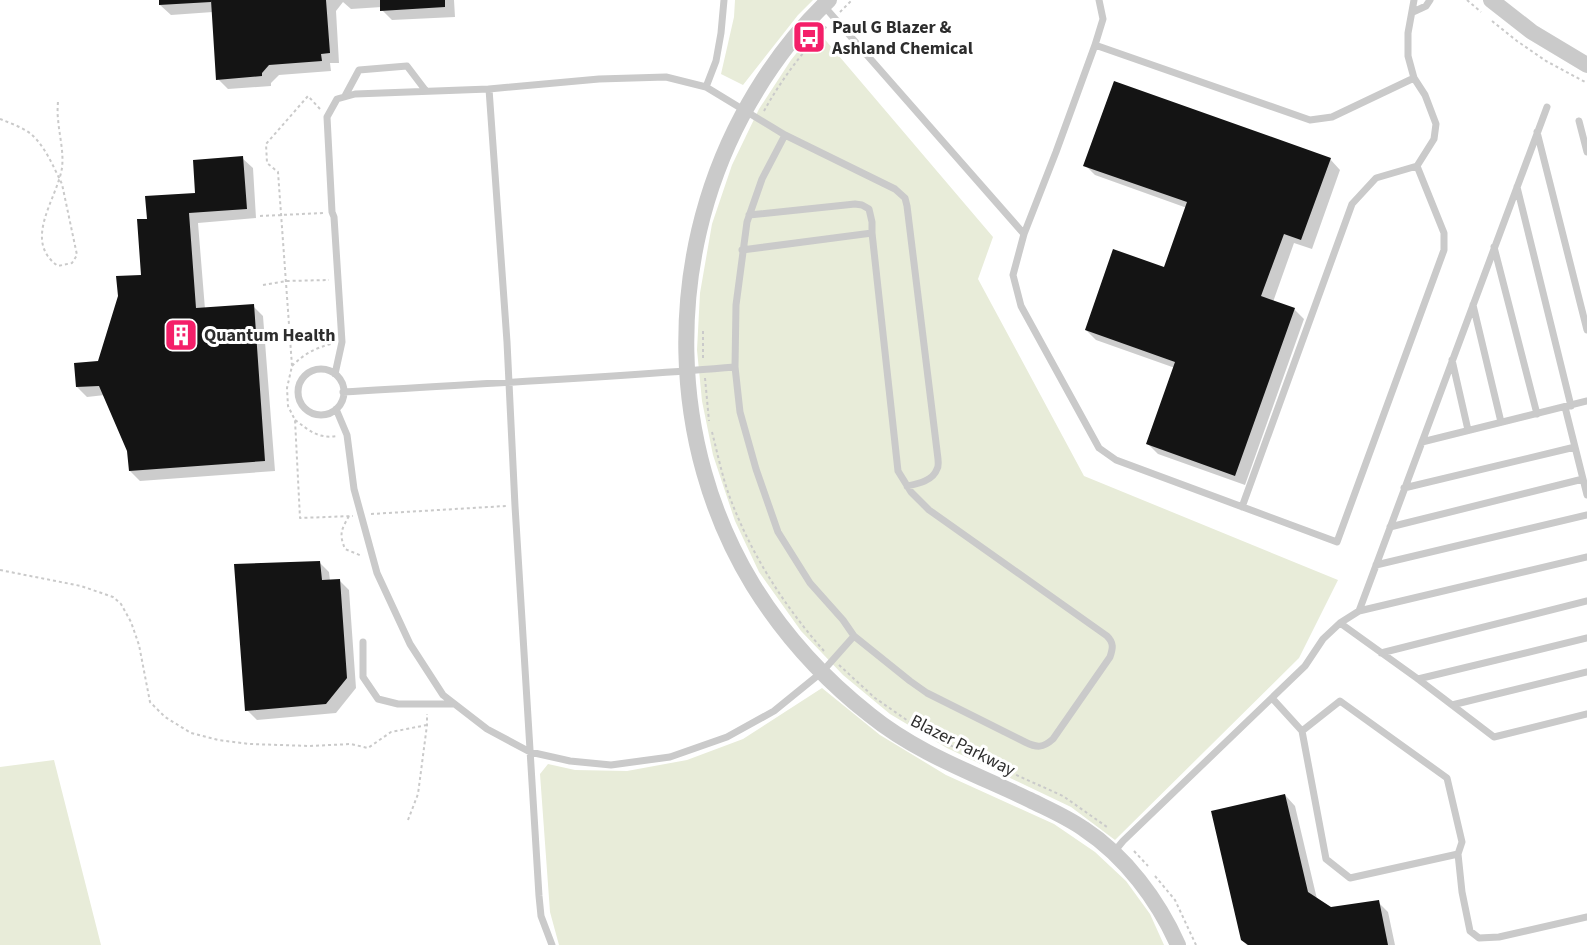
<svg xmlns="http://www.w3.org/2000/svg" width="1587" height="945" font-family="'Source Sans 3',sans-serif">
  <rect width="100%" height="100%" fill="#fff"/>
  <path fill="#e8ecd9" d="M735 0H813L798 15 743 85 721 74 734 17Z
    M816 29 993 237 978 279 1084 476 1338 580 1299 658 1115 840 1071 807 947 748 890 714 843 675 801 631 759 572 735 521 713 455 702 401 697 350 700 293 712 224 732 165 759 109 791 60Z
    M822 688 880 735 946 775 1054 824 1095 852 1126 881 1150 914 1164 945H559L550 912 540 774 548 764 575 770 627 771 687 760 743 739Z
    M54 760 101 945H0V767Z"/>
  <path fill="#0003" d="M160 0H454L455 17 392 20 382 10V7L351 9 343 2 336 11 339 63H330L331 71 279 75 271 83V86L228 89 218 79 213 12 171 15 160 5Z
    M242 158 253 168 256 218 198 223 205 309 253 306 263 316 275 471 140 481 130 471 129 451 105 395 87 397 77 387 99 362 142 276 148 220 197 194Z
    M1330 159 1340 170 1312 249 1294 243 1273 302 1294 309 1304 319 1245 485 1158 454 1148 444 1175 368 1096 340 1086 330 1165 269 1187 208 1095 175 1085 165Z
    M319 562 329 572 330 581 339 580 349 590 356 688 336 713 257 720 247 710Z
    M1285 795 1295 806 1317 899 1331 909 1378 902 1388 912 1395 945H1247L1242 940Z"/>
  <path fill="#141414" d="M159 0H211V2L159 5Z
    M211 0H326L330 53 321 54 322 61 269 65 262 73V76L216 80Z
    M380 0H445V7L380 11Z
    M1114 81 1331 158 1301 240 1284 234 1261 296 1295 308 1235 476 1146 444 1175 362 1085 330 1113 249 1164 267 1187 202 1083 166Z
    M243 156 247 209 189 213 196 308 254 304 265 461 129 471 127 451 99 386 76 387 74 363 98 361 118 296 116 276 141 275 137 219H147L145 196 195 193 193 160Z
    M320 561 322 580 340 579 347 678 326 704 245 711 234 564Z
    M1285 794 1308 892 1331 907 1379 900 1388 945H1248L1241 940 1211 811Z"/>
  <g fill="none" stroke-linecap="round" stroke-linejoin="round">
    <path stroke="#cacaca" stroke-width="2" stroke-dasharray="3 3" stroke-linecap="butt" d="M1467 0 1481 12
      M840 12 852 0
      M1492 21 1517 41 1546 61 1587 83
      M320 109 308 96 266 144 267 163 278 172 292 366 287 388 288 406 295 420 300 518 353 516
      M764 111C781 80 803 51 828 25
      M0 119C10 123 22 127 31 134 45 146 54 168 62 184L77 255 72 263 58 266C22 241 57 199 62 168 64 151 59 135 58 118 57 112 58 105 58 99
      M260 216 323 213
      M263 285 286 281 329 280
      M703 358V331
      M292 366C304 354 315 348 331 344
      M705 378 709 421
      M295 420C310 431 318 439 338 436
      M712 432C718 455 723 481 732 503 753 557 785 607 824 651
      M371 514 506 506
      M349 516C341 530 339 534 345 549L362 556
      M0 570 81 586 113 597 121 604 131 622 139 645 150 702 165 717 191 733 218 740 250 744 310 746 351 744 368 748 391 732 427 725
      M839 665 875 698 924 732
      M934 738 1063 796 1107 827
      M408 820 418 794 427 725V714
      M1134 851 1148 866
      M1155 876 1175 900 1196 945"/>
    <path stroke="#cacaca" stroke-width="7" d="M823 5 1024 234 1013 275 1021 306 1099 448 1116 460 1337 542 1444 250V233L1417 166 1434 139 1436 124 1425 95 1414 78 1408 56V33L1414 0
      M1413 12 1426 6 1430 0
      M1095 45 1310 120 1332 117 1414 78
      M706 87 716 61 721 33 724 0
      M345 96 359 70 407 66 426 91
      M1579 121 1587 152
      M1537 132 1587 330
      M785 135 895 189 905 198 907 206 938 459C938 462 939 466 937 469 933 481 917 484 907 486
      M1517 187 1571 406
      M749 215 855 204 862 205 869 209 872 222V233
      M1024 234 1056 152 1095 45 1103 19 1099 0
      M1494 247 1537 414
      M742 250 872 233 898 471 911 492 929 510 1107 636C1114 643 1113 648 1110 657L1053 739C1043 748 1037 748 1025 742L927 693 910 681 854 636
      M1473 305 1501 422
      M1452 360 1468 430
      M298 392a23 23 0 1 1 46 0a23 23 0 1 1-46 0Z
      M335 374 342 342 334 217 332 212 327 117 337 99 355 94 489 89
      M343 392C474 384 605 378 735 367L736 305 747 222 762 179 785 135 706 87 666 77 599 79 489 89 507 342 515 506 539 896 541 916 552 945
      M1565 407 1587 495
      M336 409 347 435 354 489 377 573 410 644 443 695 487 729 530 752 570 761 611 765 670 757 727 737 774 711 822 672 854 636 843 620 810 583 778 532 756 469 740 412 735 367
      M1422 442 1587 401
      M1404 488 1575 447
      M1242 507 1352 204 1376 178 1417 166
      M1390 527 1583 479
      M1376 565 1587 515
      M1359 611 1587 557
      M1340 623 1418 679 1494 737 1587 714
      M363 642V677L378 699 398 704H454
      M1381 653 1587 601
      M1418 679 1587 638
      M1272 698 1302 731 1340 701 1447 778 1462 842 1458 854 1462 892 1470 931 1479 938 1499 937 1587 917
      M1452 705 1587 672
      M1302 731 1326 859 1350 878 1458 854
      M1114 852 1123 841 1305 666 1323 639 1340 623 1359 611 1547 107"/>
    <path stroke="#cacaca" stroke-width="16" d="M829 0C793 34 765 73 742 116 665 261 667 444 753 585 784 635 824 679 870 715 918 754 976 774 1030 800 1048 809 1067 817 1084 829 1125 856 1158 900 1178 945
      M1491 0 1532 32 1587 65"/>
  </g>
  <defs>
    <g id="bus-square" transform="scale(1.725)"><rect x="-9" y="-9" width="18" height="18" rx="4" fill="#f41f69" stroke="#fff"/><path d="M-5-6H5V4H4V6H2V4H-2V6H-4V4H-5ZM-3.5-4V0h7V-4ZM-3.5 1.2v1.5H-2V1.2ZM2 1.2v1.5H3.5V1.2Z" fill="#fff"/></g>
    <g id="building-square" transform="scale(1.725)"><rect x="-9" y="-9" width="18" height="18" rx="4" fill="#f41f69" stroke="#fff"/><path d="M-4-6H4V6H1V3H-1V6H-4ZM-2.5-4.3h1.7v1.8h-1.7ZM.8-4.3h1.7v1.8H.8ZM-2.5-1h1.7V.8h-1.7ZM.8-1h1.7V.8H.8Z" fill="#fff"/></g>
  </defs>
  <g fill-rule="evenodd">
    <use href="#bus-square" x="809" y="37"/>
    <use href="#building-square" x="181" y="335"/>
  </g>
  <g text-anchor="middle" stroke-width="6" stroke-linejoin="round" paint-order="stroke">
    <g font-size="18" font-weight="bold" fill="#2d2d2d" stroke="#fff" text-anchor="start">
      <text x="832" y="33">Paul G Blazer &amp;<tspan x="832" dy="21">Ashland Chemical</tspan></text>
      <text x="204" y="341">Quantum Health</text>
    </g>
    <g font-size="18" fill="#2d2d2d" stroke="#fff">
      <text transform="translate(963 745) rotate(27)" y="6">Blazer Parkway</text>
    </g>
  </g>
</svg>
